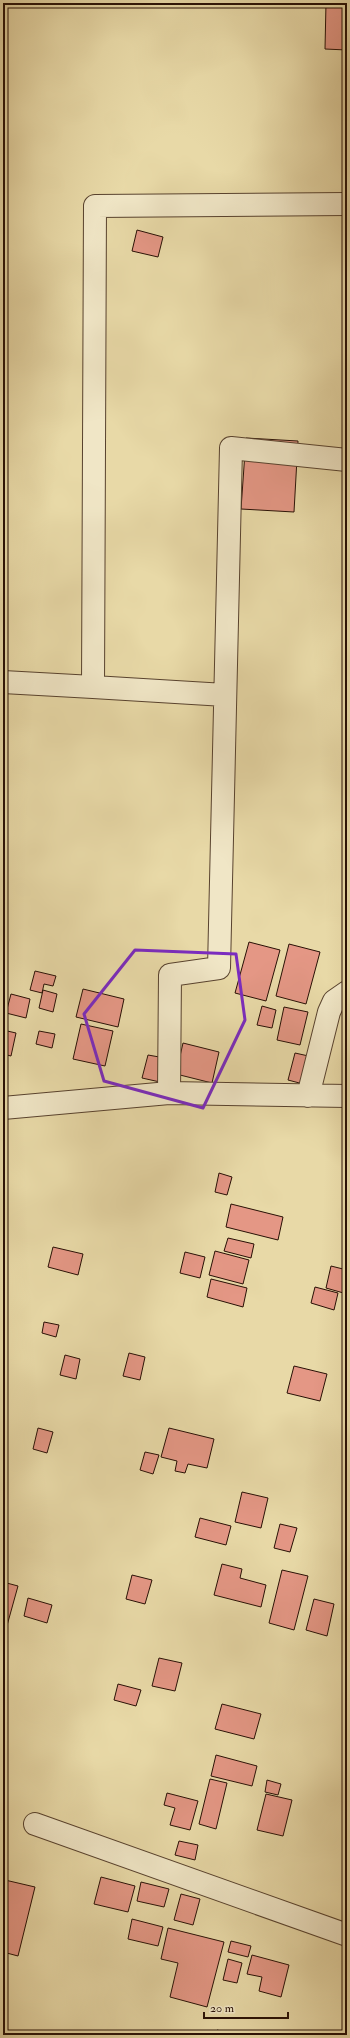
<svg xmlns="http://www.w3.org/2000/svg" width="350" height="2038" font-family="'IM FELL Double Pica',serif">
  <rect width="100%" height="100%" fill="#e8d9a7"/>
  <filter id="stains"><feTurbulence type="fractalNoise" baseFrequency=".005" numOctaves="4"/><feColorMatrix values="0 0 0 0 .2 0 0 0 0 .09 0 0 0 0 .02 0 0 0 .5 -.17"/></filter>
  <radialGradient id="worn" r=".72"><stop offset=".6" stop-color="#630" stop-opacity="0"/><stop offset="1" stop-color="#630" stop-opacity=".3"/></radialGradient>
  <path fill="#e49785" stroke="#281005" d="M326 3H347V50L325 49Z
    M137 230 163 237 158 257 132 251Z
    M246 438 298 441 294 512 241 509Z
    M249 942 280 950 266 1001 235 993Z
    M289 944 320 952 306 1004 276 996Z
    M35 971 56 976 53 986 44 984 42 993 30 990Z
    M83 989 124 999 118 1027 76 1017Z
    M43 990 57 994 53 1012 39 1008Z
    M11 994 30 999 26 1018 6 1013Z
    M262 1006 276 1010 272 1028 257 1025Z
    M284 1007 308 1012 300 1045 277 1040Z
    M81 1024 113 1031 105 1066 73 1059Z
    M3 1030 16 1033 11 1056 3 1054Z
    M39 1031 55 1034 52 1048 36 1044Z
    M183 1043 219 1052 212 1083 176 1074Z
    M295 1053 313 1057 307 1085 288 1080Z
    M148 1055 165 1058 160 1082 142 1078Z
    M219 1173 232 1177 227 1195 215 1192Z
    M231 1204 283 1217 278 1240 226 1227Z
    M228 1238 254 1244 251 1258 224 1251Z
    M53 1247 83 1254 78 1275 48 1267Z
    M215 1251 249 1260 243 1284 209 1275Z
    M185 1252 205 1257 200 1278 180 1273Z
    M331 1266 347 1270V1294L326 1288Z
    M211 1279 247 1288 243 1307 207 1297Z
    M315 1287 338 1293 334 1310 311 1303Z
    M44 1322 59 1325 56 1337 42 1333Z
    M129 1353 145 1357 140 1380 123 1376Z
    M65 1355 80 1359 76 1379 60 1375Z
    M294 1366 327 1374 320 1401 287 1393Z
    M38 1428 53 1432 47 1453 33 1449Z
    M169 1428 214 1439 207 1468 188 1464 185 1473 175 1471 177 1461 161 1457Z
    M145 1452 159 1455 153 1474 140 1470Z
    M242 1492 268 1498 261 1528 235 1522Z
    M200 1518 231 1526 226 1545 195 1537Z
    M280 1524 297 1528 290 1552 274 1548Z
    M222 1564 242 1569 240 1578 266 1585 261 1607 214 1595Z
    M282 1570 308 1576 294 1630 269 1623Z
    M132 1575 152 1580 145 1604 126 1599Z
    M3 1582 18 1586 3 1640Z
    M28 1598 52 1605 47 1623 24 1616Z
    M314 1599 334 1604 327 1636 306 1630Z
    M159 1658 182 1663 175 1691 152 1686Z
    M118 1684 141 1690 136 1706 114 1700Z
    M222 1704 261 1714 254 1739 215 1729Z
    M216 1755 257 1766 252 1786 211 1776Z
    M210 1779 227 1783 216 1829 199 1824Z
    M267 1780 281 1784 278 1795 265 1792Z
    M167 1793 198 1801 190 1830 170 1825 175 1808 164 1805Z
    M266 1794 292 1800 283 1836 257 1830Z
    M179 1841 198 1845 195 1860 175 1855Z
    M101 1877 135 1886 128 1912 94 1904Z
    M5 1880 35 1887 18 1956 3 1952V1887Z
    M141 1882 169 1889 164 1907 137 1901Z
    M181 1894 200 1899 193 1925 174 1920Z
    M132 1919 163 1927 158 1946 128 1939Z
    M168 1928 224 1942 207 2007 170 1997 178 1963 161 1959Z
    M231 1941 251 1946 248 1957 228 1952Z
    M252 1955 289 1965 281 1997 259 1991 262 1977 247 1974Z
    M228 1959 242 1963 237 1983 223 1980Z
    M217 2030 237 2035H215Z"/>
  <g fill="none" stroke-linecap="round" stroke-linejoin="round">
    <g stroke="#58422e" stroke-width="24">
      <path id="minor" d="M3 682 93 687
        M225 695 93 687 95 206 347 204
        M169 1093 347 1096
        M308 1096 329 1012 334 1001 347 992
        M3 1108 169 1093 170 975 219 968 231 448 347 460
        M35 1824 347 1935"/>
    </g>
    <use href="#minor" stroke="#f0e6c6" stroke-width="22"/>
  </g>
  <path fill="none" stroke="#7b2cbf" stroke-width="3" stroke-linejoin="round" d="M135 950 236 954 245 1020 203 1108 104 1081 84 1014Z"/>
  <rect width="350" height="2038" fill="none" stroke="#e8d9a7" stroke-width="16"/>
  <rect x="4" y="4" width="342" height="2030" fill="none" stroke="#281005" stroke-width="2"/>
  <rect x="8" y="8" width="334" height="2022" fill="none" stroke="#281005"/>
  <path d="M204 2012v6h84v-6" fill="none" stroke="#281005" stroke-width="2"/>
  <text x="210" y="2012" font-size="12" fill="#281005" stroke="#f0e6c6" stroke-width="3" paint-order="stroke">20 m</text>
  <rect width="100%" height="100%" filter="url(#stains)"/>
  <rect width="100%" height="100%" fill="url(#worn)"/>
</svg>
